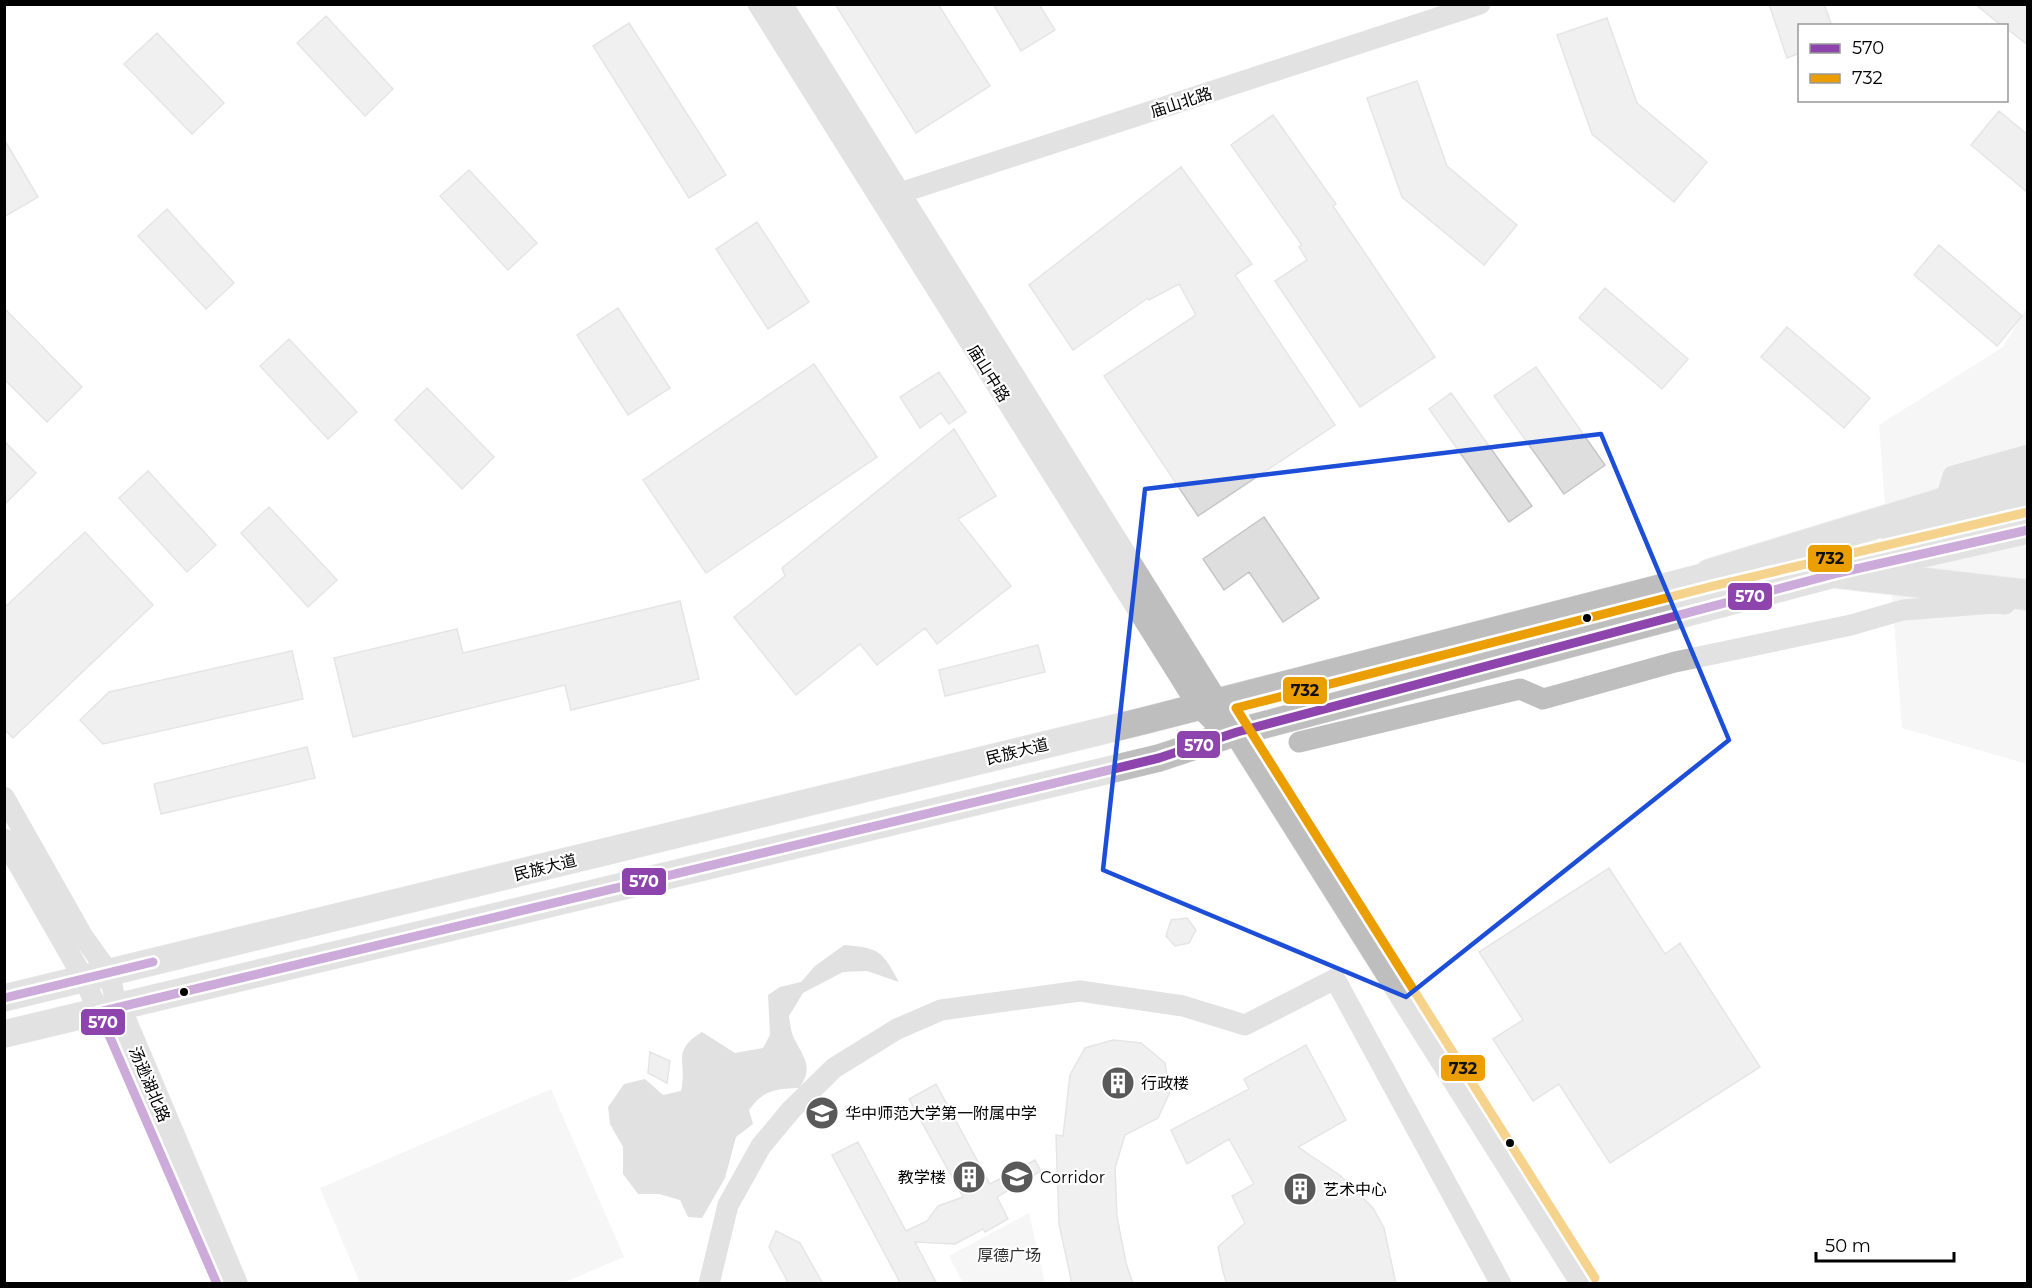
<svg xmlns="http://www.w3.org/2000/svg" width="2032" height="1288" font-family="Montserrat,'Noto Sans SC',sans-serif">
  <rect width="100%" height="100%" fill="#fff"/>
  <path fill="#ebebeb" d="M2027 307V764L1902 728 1879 425 2003 347Z
    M551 1089 624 1257 563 1283H360L320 1188Z
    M1029 1213 1045 1283H963L949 1256Z"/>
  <path fill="#bdbdbd" d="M844 945C880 948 882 951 899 982L867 971 843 972 803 993 789 1016C790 1024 791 1033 795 1040 804 1058 814 1068 799 1088 775 1089 763 1090 749 1110L753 1124 736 1137 725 1178 702 1218 688 1217 680 1200 659 1194H638L623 1174V1147L610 1124 608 1107 624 1084 645 1079 663 1095 681 1091C688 1063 670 1051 702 1032L735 1053 763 1048 770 1035 768 995 780 987 801 982 815 966Z"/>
  <path fill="#dedede" stroke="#c6c6c6" stroke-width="1.5" d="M835 4H938L990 86 916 133Z
    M993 4H1039L1055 30 1021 51Z
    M1769 4H1824L1832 26H1800V53L1787 58Z
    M1975 4H2028V45L2007 29V26H2002Z
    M326 16 393 89 365 116 297 43Z
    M1607 18 1637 103 1707 162 1674 202 1592 134 1557 35Z
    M629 23 726 175 689 198 593 46Z
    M157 33 224 103 192 134 124 64Z
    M1417 81 1447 166 1517 225 1484 265 1402 197 1367 98Z
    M1999 111 2028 135V193L1971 145Z
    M1273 115 1336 204 1333 206 1435 357 1360 407 1275 281 1307 260 1299 247 1302 245 1231 145Z
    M4 139 38 197 4 217Z
    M1181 167 1252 264 1235 275 1335 425 1198 516 1104 376 1196 315 1179 284 1149 300 1148 298 1073 350 1029 285Z
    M469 170 537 243 508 270 440 196Z
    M167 209 234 283 206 309 138 236Z
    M757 222 809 302 768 329 716 249Z
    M1939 245 2022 316 1997 346 1914 275Z
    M1605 288 1688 359 1662 389 1579 318Z
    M4 308 82 387 47 422 4 379Z
    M618 308 670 388 628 415 577 335Z
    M1787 327 1870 398 1844 428 1761 357Z
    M289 339 357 412 328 439 260 366Z
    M814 364 877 457 706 573 643 480Z
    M1536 367 1605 465 1564 494 1494 396Z
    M939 372 966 412 949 424 941 413 920 428 900 397Z
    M427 388 494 457 462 489 395 420Z
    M1451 393 1532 506 1509 522 1429 409Z
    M954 429 996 496 958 519 1011 586 937 644 925 628 877 665 860 644 796 695 734 617 785 576 782 568Z
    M4 441 36 473 4 505Z
    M148 471 216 545 187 572 119 498Z
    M269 507 337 580 308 607 241 533Z
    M1264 517 1319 598 1283 622 1249 572 1224 590 1203 559Z
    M85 532 153 605 13 738 4 729V608Z
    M680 601 699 679 571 710 565 685 353 737 334 658 457 629 463 653Z
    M1038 645 1045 672 945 696 939 670Z
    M292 651 303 699 103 744 80 720 109 692Z
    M307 747 315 778 161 814 154 784Z
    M1609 868 1665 954 1680 943 1760 1067 1610 1163 1559 1084 1533 1101 1493 1039 1523 1020 1479 952Z
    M1187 918 1196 930 1189 943 1175 946 1166 936 1171 920Z
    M1113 1040 1141 1043 1165 1063 1170 1092 1158 1118 1125 1135 1115 1168 1117 1217 1126 1263 1133 1284H1072L1059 1224 1056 1135 1063 1136 1070 1075 1085 1048Z
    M1306 1045 1346 1120 1298 1147 1341 1176 1373 1208 1384 1228 1396 1284H1227L1223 1272 1218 1247 1245 1223 1232 1196 1254 1184 1229 1139 1187 1164 1171 1130 1249 1089 1244 1079Z
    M650 1052 670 1061 667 1083 648 1073Z
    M936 1084 990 1184 1035 1160 1041 1171 997 1197 1008 1219 985 1232 983 1229 955 1244 915 1242 937 1284H901L832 1155 858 1142 906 1231 927 1221 938 1206 963 1197 909 1099Z
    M776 1231 800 1243 823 1284H789L769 1247Z"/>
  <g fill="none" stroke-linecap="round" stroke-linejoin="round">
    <g stroke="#dbdbdb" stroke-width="28">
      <path id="major" d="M1893 531 2028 500
        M1229 719 1585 1284
        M4 998 1143 721 1730 570
        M117 1007 234 1284
        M4 1034 1159 758 1237 732 1838 573 2028 530"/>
    </g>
    <g stroke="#dbdbdb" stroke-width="32">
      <path id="highway" d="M1838 573 2028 595
        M1710 574 2028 477"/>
    </g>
    <path stroke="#bebebe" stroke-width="21" d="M758 4 1198 706 1227 735
      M782 4 1217 700
      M889 200 900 193 1480 4
      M1945 502 1953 476 2028 455
      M1299 742 1520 689 1543 699 1675 662 1851 625 1903 610 1995 603 2005 604
      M4 797 82 935 109 973 117 1007
      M4 839 84 979 99 1012
      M709 1284 728 1205 761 1146 791 1110 834 1068 897 1029 941 1010 1080 991 1183 1006 1245 1025 1335 979 1501 1284"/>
    <use href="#major" stroke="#bebebe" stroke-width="27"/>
    <use href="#highway" stroke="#bebebe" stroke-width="30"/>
    <g stroke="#fff" stroke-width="14">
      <path id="bus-1" d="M4 998 153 962
        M217 1284 99 1012 1159 758 1237 732 1838 573 2028 530"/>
    </g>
    <g stroke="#fff" stroke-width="14">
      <path id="bus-2" d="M1595 1278 1236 708 1713 586 2028 512"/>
    </g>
    <use href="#bus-1" stroke="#8e44ad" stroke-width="9"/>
    <use href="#bus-2" stroke="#eb9e00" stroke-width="9"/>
  </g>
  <path d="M0 0H2032V1288H0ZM1601 434 1729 740 1406 997 1103 870 1145 489Z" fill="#fff" fill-opacity=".55" fill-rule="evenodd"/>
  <path fill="none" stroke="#1d4ed8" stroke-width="4.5" stroke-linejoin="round" d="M1601 434 1729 740 1406 997 1103 870 1145 489Z"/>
  <defs>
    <g id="building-disc" transform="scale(1.725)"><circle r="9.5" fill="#595959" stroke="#fff"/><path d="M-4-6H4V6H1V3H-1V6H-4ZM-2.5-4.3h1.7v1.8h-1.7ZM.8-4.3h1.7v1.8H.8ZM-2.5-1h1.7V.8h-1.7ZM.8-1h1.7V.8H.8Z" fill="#fff"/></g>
    <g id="school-disc" transform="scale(1.725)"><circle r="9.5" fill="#595959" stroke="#fff"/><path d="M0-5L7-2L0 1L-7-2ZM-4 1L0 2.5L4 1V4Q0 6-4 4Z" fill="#fff"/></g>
  </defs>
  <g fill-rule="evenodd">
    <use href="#building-disc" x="1118" y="1083"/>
    <use href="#school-disc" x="822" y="1113"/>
    <use href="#building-disc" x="969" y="1177"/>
    <use href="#school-disc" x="1017" y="1177"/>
    <use href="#building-disc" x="1300" y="1189"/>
  </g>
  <g fill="#000" stroke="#fff" stroke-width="2">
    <circle cx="1587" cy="618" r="5"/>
    <circle cx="184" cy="992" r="5"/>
    <circle cx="1510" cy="1143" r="5"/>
  </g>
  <g text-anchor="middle" stroke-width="4.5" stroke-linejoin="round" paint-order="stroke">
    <g font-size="16" fill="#000" stroke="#fff">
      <text transform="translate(1181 102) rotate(-18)" y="6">庙山北路</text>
      <text transform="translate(989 373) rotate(58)" y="6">庙山中路</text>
      <text transform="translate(1017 751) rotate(-14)" y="6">民族大道</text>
      <text transform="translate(545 867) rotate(-14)" y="6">民族大道</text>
      <text transform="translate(150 1084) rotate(67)" y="6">汤逊湖北路</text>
    </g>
    <g font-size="16" fill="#000" stroke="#fff" text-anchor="start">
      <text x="1141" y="1089">行政楼</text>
      <text x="845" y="1119">华中师范大学第一附属中学</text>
      <text x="946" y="1183" text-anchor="end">教学楼</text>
      <text x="1040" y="1183">Corridor</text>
      <text x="1323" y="1195">艺术中心</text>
    </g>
    <g font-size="16" fill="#313131" stroke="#fff">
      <text x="1009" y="1261">厚德广场</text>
    </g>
  </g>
  <g stroke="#fff" stroke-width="2">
    <rect x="1807" y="544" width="46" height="29" rx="6" fill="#eb9e00"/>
    <rect x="1727" y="582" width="46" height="29" rx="6" fill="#8e44ad"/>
    <rect x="1282" y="676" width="46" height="29" rx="6" fill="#eb9e00"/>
    <rect x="1176" y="730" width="45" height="29" rx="6" fill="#8e44ad"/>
    <rect x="621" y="867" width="46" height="29" rx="6" fill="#8e44ad"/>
    <rect x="80" y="1008" width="46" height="28" rx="6" fill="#8e44ad"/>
    <rect x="1440" y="1054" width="46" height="28" rx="6" fill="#eb9e00"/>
  </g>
  <g font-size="16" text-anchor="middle" font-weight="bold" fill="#fff">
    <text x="1750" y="602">570</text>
    <text x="1199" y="751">570</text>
    <text x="644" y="887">570</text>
    <text x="103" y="1028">570</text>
  </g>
  <g font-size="16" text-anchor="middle" font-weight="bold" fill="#111">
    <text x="1830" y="564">732</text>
    <text x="1305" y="696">732</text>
    <text x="1463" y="1074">732</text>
  </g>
  <rect width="2032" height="1288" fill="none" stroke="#000000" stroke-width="12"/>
  <rect x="1798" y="24" width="210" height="78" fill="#ffffff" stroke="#999999" stroke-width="1.5"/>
  <rect x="1810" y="44" width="30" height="9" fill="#8e44ad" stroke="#999999" stroke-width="1.5"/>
  <text x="1852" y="54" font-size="18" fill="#000000">570</text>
  <rect x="1810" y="74" width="30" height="9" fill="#eb9e00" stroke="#999999" stroke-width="1.5"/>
  <text x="1852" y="84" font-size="18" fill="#000000">732</text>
  <path d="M1816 1252v9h138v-9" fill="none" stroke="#000000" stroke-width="3"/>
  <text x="1825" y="1252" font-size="18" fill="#000000" stroke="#ffffff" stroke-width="4.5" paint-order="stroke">50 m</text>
</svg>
